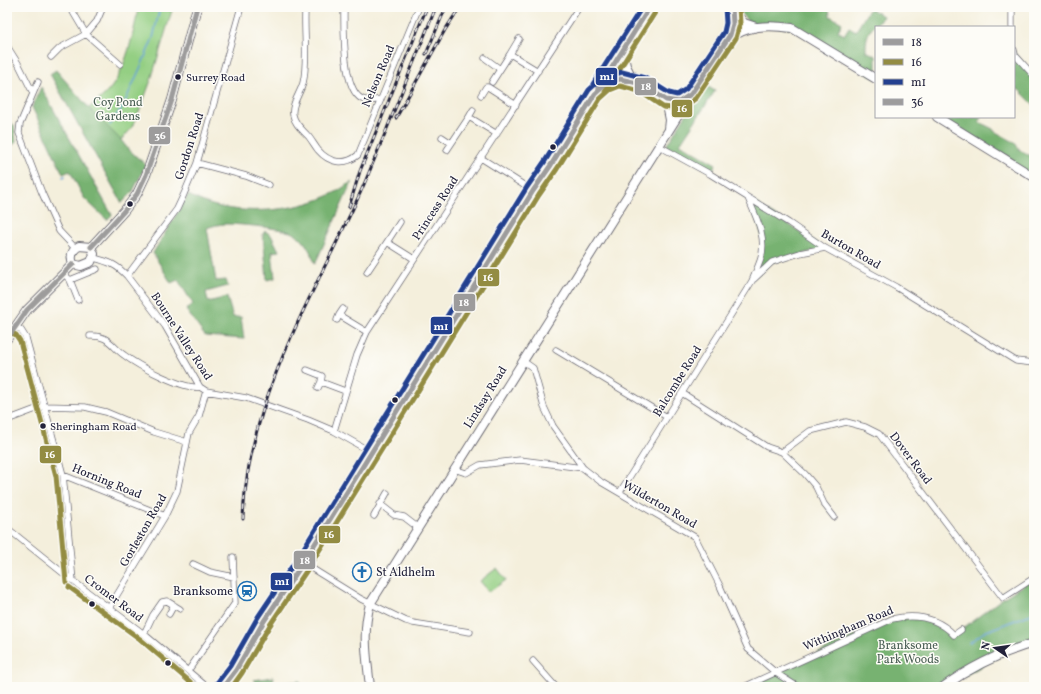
<svg xmlns="http://www.w3.org/2000/svg" width="1041" height="694" font-family="Vollkorn,serif">
  <rect width="100%" height="100%" fill="#fdfcf7"/>
  <filter id="ink" filterUnits="userSpaceOnUse"><feTurbulence type="fractalNoise" baseFrequency=".025" numOctaves="2"/><feDisplacementMap in="SourceGraphic" scale="8" xChannelSelector="R" yChannelSelector="G"/><feConvolveMatrix kernelMatrix="1 2 1 2 8 2 1 2 1" color-interpolation-filters="sRGB"/></filter>
  <filter id="wash" filterUnits="userSpaceOnUse"><feTurbulence type="fractalNoise" baseFrequency=".012" numOctaves="4" result="noise"/><feDisplacementMap in="SourceGraphic" scale="16" xChannelSelector="R" yChannelSelector="G"/><feGaussianBlur stdDeviation="0.9" result="paint"/><feColorMatrix in="noise" values="0 0 0 0 0 0 0 0 0 0 0 0 0 0 0 0 0 1.4 0 .05"/><feComposite in="paint" operator="in"/></filter>
  <g filter="url(#wash)">
    <rect width="100%" height="100%" fill="#f4efdc"/>
    <path fill="#94cf83" stroke="#5b785f" d="M138 7H173L151 80 141 107 131 129 121 140 89 108C96 102 104 96 110 89 125 71 135 30 138 7Z
      M497 568 506 580 489 592 480 581Z"/>
    <path fill="#77b271" stroke="#4c6a56" d="M734 7H829L830 16 842 23 838 31 844 35 849 27 856 31 870 8 883 16C880 22 876 23 872 28 866 35 866 43 866 51L876 56V79L792 28 765 26 749 22Z
      M1014 51 1034 76V105L1019 90 1014 88Z
      M56 70 89 108 121 140 128 149 146 165 132 193 122 203 50 74Z
      M705 85 715 91 680 144 716 164 712 171 666 146Z
      M41 87 112 215 107 220 84 198 70 171 63 174 32 107Z
      M937 117H981L979 122 993 129 994 131 1014 142 1020 150 1024 153 1034 157V177Z
      M7 121 14 125 16 142 10 148 7 146Z
      M352 182 315 264C311 252 306 241 295 234 285 228 238 224 225 224 219 224 212 226 207 228L216 281 226 280 228 286 206 292 208 302 227 297 233 317H241L244 339 205 336 186 310 193 304 178 280 171 283 153 253 188 195C197 199 207 204 216 206 254 215 300 210 334 193 340 190 346 185 352 182Z
      M748 198 825 248 772 262 752 279 762 257 763 238Z
      M265 231 271 235 279 251 272 252 275 278 267 280 263 234Z
      M1034 578V643L1014 649 943 687H744L892 619 924 618 954 635 1003 598Z
      M273 677 274 684 300 681 302 687H257L254 680Z"/>
    <g fill="none" stroke-linecap="round" stroke-linejoin="round">
      <path stroke="#65a1d5" stroke-width="1.5" d="M110 125 123 106 142 64 153 38 160 7
        M63 177 65 176
        M969 643 984 632 1034 613"/>
    </g>
  </g>
  <g filter="url(#ink)">
    <g fill="none" stroke-linecap="round" stroke-linejoin="round">
      <g stroke="#6c6a73" stroke-width="7">
        <path id="street" d="M70 7 86 34 120 64
          M306 7 305 12C304 33 308 64 303 83 300 94 291 104 293 115 295 125 303 130 309 137 312 141 315 146 318 150 329 163 345 166 358 155L419 7
          M344 7C344 27 342 89 362 99 368 102 375 100 381 99
          M1012 27V7
          M7 46 19 65 33 93
          M1014 50 1015 55 1034 76
          M510 54 519 39
          M51 57 60 48 86 34 97 21 103 7
          M485 58 500 69
          M38 82 20 124 19 133 42 193 59 231 75 248
          M492 82 510 54 538 71
          M481 95 486 87H488L516 105
          M469 117 473 110
          M442 137 451 143
          M659 146 710 174 789 223 825 248 896 287 1016 361 1034 363
          M447 150 469 117 497 134
          M481 158 533 191
          M197 163 246 176 269 185
          M387 242 400 222
          M94 258C109 262 116 264 127 276L165 326 200 387 206 391 246 398 308 420 334 431 371 452
          M367 272 387 242 414 259
          M64 274 70 280 78 300
          M127 276 177 209 184 194 197 163 241 7
          M754 279 772 262 800 253 825 248
          M70 280 97 269
          M339 315 343 309
          M337 320 339 315 367 332
          M16 327 21 330 26 338 63 475 73 581
          M90 336C109 335 111 346 124 355 138 366 184 390 200 387
          M556 350 667 417
          M523 361 533 368 544 407 553 426 583 468 601 482 695 537 720 586 748 649 776 673 798 687
          M307 370 322 376 321 382 318 388
          M321 382 345 391
          M682 393 767 447 782 452 810 431 846 422 865 427 879 434 1003 598 1034 578
          M7 420 44 406 85 407 106 412 154 432 187 442
          M334 431 357 355 367 332 579 7
          M782 452 805 474 816 487 824 504 834 517
          M454 469 466 473 480 465 520 460 583 468
          M63 475 165 516
          M620 492 752 281C755 273 759 265 761 258 767 237 756 217 748 198
          M380 504 394 515 404 517 417 527
          M374 516 387 493
          M7 528 73 581 144 634 207 687
          M303 563 361 599 406 621 413 623 470 632
          M193 564 210 572 234 577
          M109 608 165 516 177 491 189 433 199 416 206 391
          M169 614 174 605
          M144 634 153 615 162 602 167 601 180 609
          M533 661 556 687
          M188 671 235 603 233 557
          M744 687 892 619C915 614 937 617 954 635L961 630"/>
      </g>
      <g stroke="#6c6a73" stroke-width="10">
        <path id="secondary" d="M732 8 744 23 756 27
          M727 41C745 24 770 25 792 28L876 79
          M666 100 670 120 669 129
          M937 117 1034 177
          M79 246 91 247 94 254 91 262 81 266 73 264C70 256 72 250 79 246Z
          M91 247 124 211 137 194 146 175 172 100 197 7
          M7 339 27 310 73 264
          M370 687C367 658 362 633 370 604L691 95
          M943 687C971 667 1001 652 1034 643"/>
      </g>
      <g stroke="#6c6a73" stroke-width="12">
        <path id="highway" d="M622 51 625 66 629 74 666 100 679 102 691 94 727 41 733 24 732 7
          M602 88C613 78 623 78 637 82
          M223 687 236 670 264 621 365 465 533 191 551 165 650 7"/>
      </g>
      <use href="#street" stroke="#fff" stroke-width="5.5"/>
      <use href="#secondary" stroke="#fff" stroke-width="8"/>
      <use href="#highway" stroke="#fff" stroke-width="10"/>
      <g stroke="#22223b" stroke-width="3">
        <path id="rail" d="M426 54 446 7
          M396 118 445 30 460 7
          M349 207 360 171 427 7
          M243 519C247 403 309 303 357 200 367 179 375 157 384 136 401 93 419 50 436 7"/>
      </g>
      <use href="#rail" stroke="#fdfcf7" stroke-width="1.5" stroke-dasharray="4.5" stroke-linecap="butt"/>
      <g stroke="#fdfcf7" stroke-width="8">
        <path id="bus-1" d="M599 88 650 7
          M223 687 236 670 264 621 303 563 533 191 551 165 595 94 606 84 620 79 642 84 666 100 679 102 691 94 730 35 733 24 732 7"/>
      </g>
      <g stroke="#fdfcf7" stroke-width="8">
        <path id="bus-2" d="M605 92 656 11
          M12 333 16 335 20 341 56 476 66 582
          M69 587 140 639 196 687
          M232 687 242 673 270 625 309 567 539 195 557 169 600 99 610 90 620 86 639 91 663 107 679 109 683 108 696 98 736 38 740 24 739 7"/>
      </g>
      <g stroke="#fdfcf7" stroke-width="8">
        <path id="bus-3" d="M593 84 642 7
          M217 683 230 666 258 617 297 559 527 187 545 161 589 90 602 78 622 72 645 78 669 93 677 95 686 89 724 32 726 23 725 7"/>
      </g>
      <g stroke="#fdfcf7" stroke-width="8">
        <path id="bus-4" d="M91 247 124 211 137 194 146 175 172 100 197 7
          M7 339 27 310 73 264"/>
      </g>
      <use href="#bus-1" stroke="#9d9c9c" stroke-width="5"/>
      <use href="#bus-2" stroke="#938c42" stroke-width="5"/>
      <use href="#bus-3" stroke="#23408f" stroke-width="5"/>
      <use href="#bus-4" stroke="#9d9c9c" stroke-width="5"/>
    </g>
  </g>
  <defs>
    <g id="church-ring" transform="scale(1)"><circle r="9.5" fill="#fdfcf7" stroke="#1f6fb2" stroke-width="1.5"/><path d="M-1.2-6h2.4v3.5h3.3v2.4h-3.3V6h-2.4V-.1h-3.3v-2.4h3.3Z" fill="#1f6fb2"/></g>
    <g id="station-ring" transform="scale(1)"><circle r="9.5" fill="#fdfcf7" stroke="#1f6fb2" stroke-width="1.5"/><path d="M-3-6H3Q5-6 5-4V2Q5 4 3 4L4.5 6H3L1.5 4h-3L-3 6H-4.5L-3 4Q-5 4-5 2V-4Q-5-6-3-6ZM-3.5-4v3h7v-3ZM-3.5 1v1.5H-2V1ZM2 1v1.5H3.5V1Z" fill="#1f6fb2"/></g>
  </defs>
  <g fill-rule="evenodd">
    <use href="#church-ring" x="362" y="572"/>
    <use href="#station-ring" x="247" y="591"/>
  </g>
  <g fill="#22223b" stroke="#fdfcf7" stroke-width="1.5">
    <circle cx="178" cy="77" r="3.5"/>
    <circle cx="553" cy="147" r="3.5"/>
    <circle cx="130" cy="204" r="3.5"/>
    <circle cx="395" cy="400" r="3.5"/>
    <circle cx="43" cy="426" r="3.5"/>
    <circle cx="92" cy="604" r="3.5"/>
    <circle cx="168" cy="663" r="3.5"/>
  </g>
  <g text-anchor="middle" stroke-width="3" stroke-linejoin="round" paint-order="stroke">
    <g font-size="11" fill="#22223b" stroke="#fdfcf7" text-anchor="start">
      <text x="186" y="81">Surrey Road</text>
      <text x="50" y="430">Sheringham Road</text>
    </g>
    <g font-size="12" fill="#22223b" stroke="#fdfcf7">
      <text transform="translate(378 76) rotate(-67)" y="4">Nelson Road</text>
      <text transform="translate(189 146) rotate(-72)" y="4">Gordon Road</text>
      <text transform="translate(435 208) rotate(-57)" y="4">Princess Road</text>
      <text transform="translate(851 249) rotate(30)" y="4">Burton Road</text>
      <text transform="translate(182 336) rotate(57)" y="4">Bourne Valley Road</text>
      <text transform="translate(677 381) rotate(-58)" y="4">Balcombe Road</text>
      <text transform="translate(485 397) rotate(-58)" y="4">Lindsay Road</text>
      <text transform="translate(911 458) rotate(53)" y="4">Dover Road</text>
      <text transform="translate(107 481) rotate(22)" y="4">Horning Road</text>
      <text transform="translate(660 504) rotate(30)" y="4">Wilderton Road</text>
      <text transform="translate(143 530) rotate(-60)" y="4">Gorleston Road</text>
      <text transform="translate(114 598) rotate(37)" y="4">Cromer Road</text>
      <text transform="translate(848 628) rotate(-23)" y="4">Withingham Road</text>
    </g>
    <g font-size="12" fill="#4a5f54" stroke="#fdfcf7">
      <text x="118" y="106">Coy Pond<tspan x="118" dy="14">Gardens</tspan></text>
      <text x="908" y="649">Branksome<tspan x="908" dy="14">Park Woods</tspan></text>
    </g>
    <g font-size="12" fill="#22223b" stroke="#fdfcf7" text-anchor="start">
      <text x="376" y="576">St Aldhelm</text>
      <text x="233" y="595" text-anchor="end">Branksome</text>
    </g>
  </g>
  <g stroke="#fdfcf7" stroke-width="1.5">
    <rect x="595" y="67" width="23" height="19" rx="4" fill="#23408f"/>
    <rect x="634" y="77" width="23" height="19" rx="4" fill="#9d9c9c"/>
    <rect x="671" y="99" width="22" height="19" rx="4" fill="#938c42"/>
    <rect x="148" y="126" width="23" height="19" rx="4" fill="#9d9c9c"/>
    <rect x="477" y="268" width="23" height="19" rx="4" fill="#938c42"/>
    <rect x="453" y="293" width="23" height="19" rx="4" fill="#9d9c9c"/>
    <rect x="430" y="316" width="23" height="19" rx="4" fill="#23408f"/>
    <rect x="39" y="445" width="23" height="19" rx="4" fill="#938c42"/>
    <rect x="318" y="525" width="23" height="19" rx="4" fill="#938c42"/>
    <rect x="293" y="550" width="23" height="20" rx="4" fill="#9d9c9c"/>
    <rect x="270" y="572" width="23" height="19" rx="4" fill="#23408f"/>
  </g>
  <g font-size="11" text-anchor="middle" font-weight="bold" fill="#fff">
    <text x="607" y="80">m1</text>
    <text x="646" y="90">18</text>
    <text x="682" y="112">16</text>
    <text x="160" y="139">36</text>
    <text x="488" y="281">16</text>
    <text x="464" y="306">18</text>
    <text x="441" y="330">m1</text>
    <text x="50" y="458">16</text>
    <text x="329" y="538">16</text>
    <text x="305" y="564">18</text>
    <text x="282" y="585">m1</text>
  </g>
  <rect width="1041" height="694" fill="none" stroke="#fdfcf7" stroke-width="24"/>
  <rect x="875" y="26" width="140" height="92" fill="#fdfcf7" stroke="#a5a5ac"/>
  <rect x="883" y="39" width="20" height="6" fill="#9d9c9c" stroke="#a5a5ac"/>
  <text x="911" y="46" font-size="12" fill="#22223b">18</text>
  <rect x="883" y="59" width="20" height="6" fill="#938c42" stroke="#a5a5ac"/>
  <text x="911" y="66" font-size="12" fill="#22223b">16</text>
  <rect x="883" y="79" width="20" height="6" fill="#23408f" stroke="#a5a5ac"/>
  <text x="911" y="86" font-size="12" fill="#22223b">m1</text>
  <rect x="883" y="99" width="20" height="6" fill="#9d9c9c" stroke="#a5a5ac"/>
  <text x="911" y="106" font-size="12" fill="#22223b">36</text>
  <g transform="translate(995 648) rotate(283)" stroke="#fdfcf7" stroke-width="3" paint-order="stroke">
  <path d="M0-3L7 15L0 10L-7 15Z" fill="#22223b"/>
  <text y="-6" font-size="11" font-weight="bold" text-anchor="middle" fill="#22223b">N</text>
  </g>
</svg>
